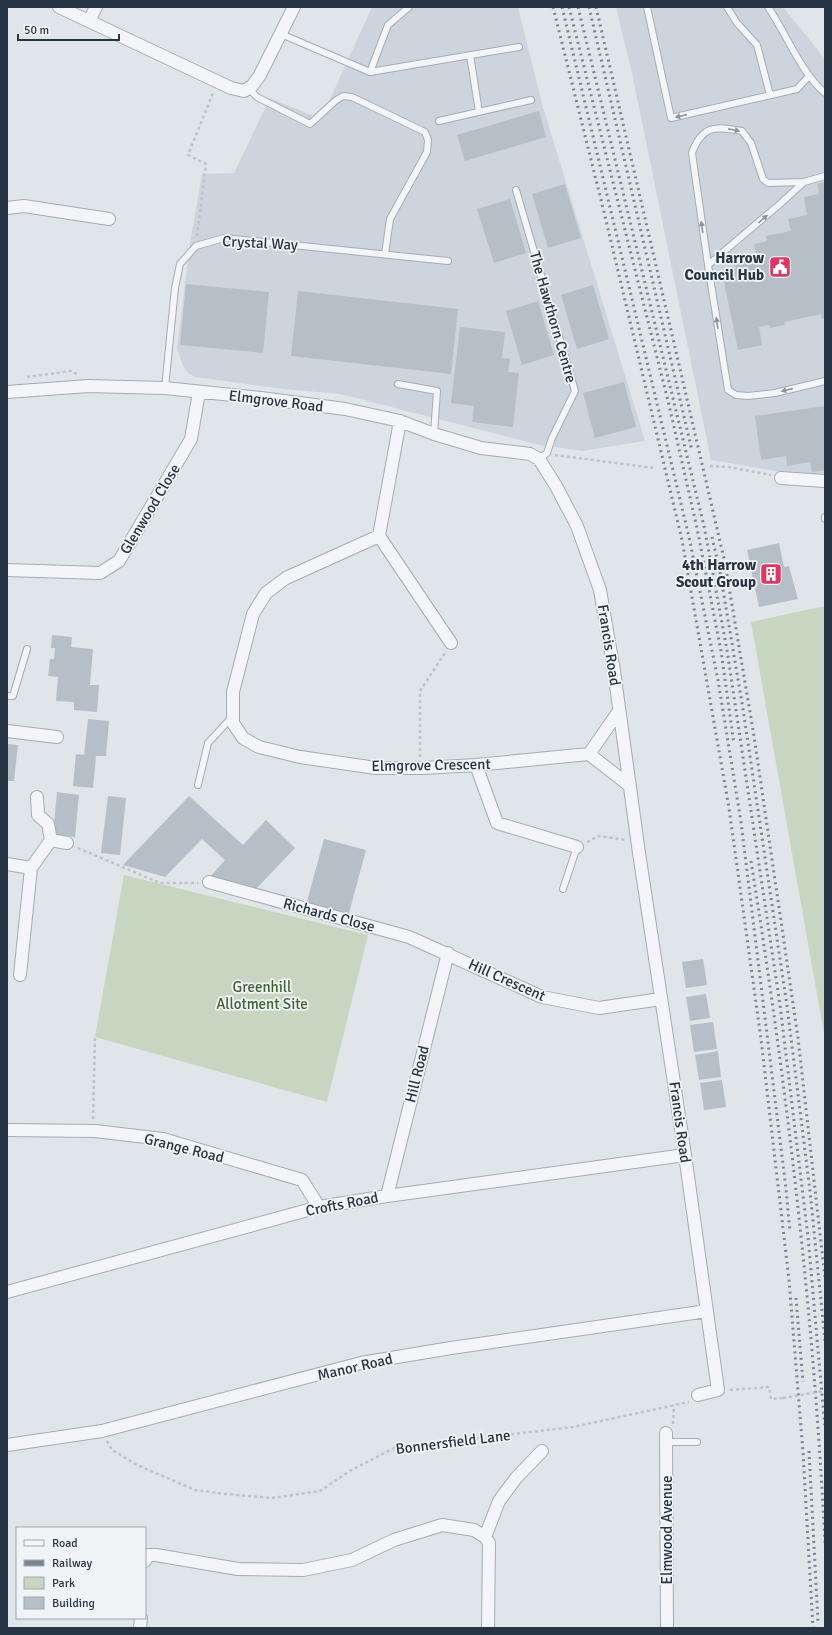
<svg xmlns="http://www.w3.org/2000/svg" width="832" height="1635" font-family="Signika,sans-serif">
  <rect width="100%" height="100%" fill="#e0e5ea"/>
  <path fill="#cdd4dd" d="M372 7H518L543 107 645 441 582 451 540 445 340 394 283 389 195 377 188 373 183 366 177 348 191 237 202 174 234 173 270 98 321 119Z
    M616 7H783L825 59V474L811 477 711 460 633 78Z"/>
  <path fill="#c8d5c0" d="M825 606V1039L751 622Z
    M124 875 368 935 327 1102 95 1037Z"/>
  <path fill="#b6bfc8" d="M539 111 546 137 465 161 457 135Z
    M825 182V318L822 319 821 314 784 322 785 325 770 328V325L759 327 762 345 738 350 722 272 736 269 734 261 746 258 747 265 758 263 754 244 767 241 766 236 791 231 788 219 807 215 804 197 819 194 817 184Z
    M565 184 581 238 548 248 532 194Z
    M510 199 526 253 494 263 477 209Z
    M186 284 269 292 263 353 180 345Z
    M593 285 609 339 577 349 561 295Z
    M298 291 458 309 451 374 291 356Z
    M538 301 554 355 522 365 506 311Z
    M460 327 505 332 502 358 510 359 508 372 519 373 513 427 472 422 474 406 451 403Z
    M624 382 636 427 595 438 583 393Z
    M825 406V470L812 472 810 462 787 466 786 456 761 460 755 416Z
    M779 543 784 567 789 566 798 599 759 607 747 550Z
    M52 635 72 637 71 647 93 649 90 685H99L97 712 74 710V702L56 701 58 677 48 676 50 659H54L55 648H51Z
    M88 719 109 721 106 756H96L93 788 73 786 76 754 84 755Z
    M7 744 18 745 14 781H7Z
    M57 792 79 795 75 837 53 835Z
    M108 796 126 798 120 855 101 853Z
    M189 796 243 845 266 820 295 848 255 890 210 877 225 860 202 839 165 877 123 865Z
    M324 839 366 850 348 917 306 905Z
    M703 959 707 985 686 988 682 962Z
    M706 994 710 1018 690 1021 686 997Z
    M713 1022 717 1049 694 1052 690 1025Z
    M718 1051 721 1077 699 1080 695 1055Z
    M722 1080 726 1107 704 1110 700 1083Z"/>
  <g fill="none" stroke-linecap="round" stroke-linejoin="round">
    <g stroke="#a5acb5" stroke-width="8">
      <path id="service" d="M647 7 671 118 797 89 809 76
        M727 7 737 23 757 45 770 95
        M768 7C786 33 801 73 825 93
        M281 34 370 72
        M470 55 479 112
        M370 72 519 47
        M370 72 388 25 409 7
        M248 88 257 97 310 124 335 101 343 96 352 97 425 132 428 140 427 152 390 219 385 254
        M439 121 531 100
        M825 176 804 182 780 204 708 265 728 390 736 395 748 396 775 393 825 381
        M516 190 575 391 552 438 547 453 539 459
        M708 265 692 153C702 125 716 126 742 131L751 143 763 179 768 183 804 182
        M398 384 437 391 434 434
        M165 388 175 288 180 264 196 246 224 238 448 261
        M825 517V519
        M7 696H13L27 649
        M198 785 208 743 232 717
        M563 889 577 847
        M666 1442H697"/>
    </g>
    <g stroke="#a5acb5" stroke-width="14">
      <path id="minor" d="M59 7 231 88 244 91 252 86 260 75 294 7
        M89 21 96 7
        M7 208 24 206 109 219
        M7 392 88 386 165 388 261 398 345 409 400 421 434 434 481 448 530 454 539 459 556 486 577 526 600 590 614 671 639 853 685 1155 718 1390 698 1395
        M400 421 379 536 286 578 266 593 253 614 233 692V723L243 738 259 747 300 757 376 768H423L476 765 589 754 619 711
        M781 478 825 481
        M379 536 451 643
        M7 570 100 573 119 561 191 439 199 392
        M7 731 57 737
        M589 754 630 786
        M476 765 497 823 577 847
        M37 797 38 815 48 824 51 840
        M7 864 31 868 20 975
        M31 868 51 840 67 843
        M209 882 409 937 542 997 599 1008 661 999
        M7 1130 95 1131 163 1139 302 1180 319 1207
        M387 1196 448 953
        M7 1292 319 1207 387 1196 685 1155
        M666 1433 667 1628
        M7 1445 102 1431 361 1363 451 1348 707 1311
        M485 1537 499 1501 516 1478 542 1451
        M145 1561 148 1555H156L238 1569 303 1570 352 1560 394 1540 442 1525 474 1530 485 1537 489 1543 488 1628
        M140 1628 141 1618"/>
    </g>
    <path stroke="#bec3c9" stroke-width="2.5" stroke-dasharray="3 3" stroke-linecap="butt" d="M197 236 206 164 188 155 213 93
      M27 377 71 371 77 374
      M555 455 654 468
      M710 466 728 467 771 475
      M420 757V691L445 653
      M587 842 599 836 626 840
      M78 848 160 883H198
      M93 1119 95 1037
      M730 1390 769 1387 771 1399 783 1398
      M673 1424 674 1406
      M107 1441 112 1450 137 1465 195 1490 226 1494 272 1498 320 1491 350 1471 394 1448 573 1427 689 1402"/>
    <use href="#service" stroke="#f3f5f8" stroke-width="6"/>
    <use href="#minor" stroke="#f3f5f8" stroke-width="12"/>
    <path stroke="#788695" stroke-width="3" stroke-dasharray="2 4" stroke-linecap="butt" d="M553 7 604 212 682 540 729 808 761 1039 789 1280 803 1452 813 1628
      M562 7 689 537 718 680 741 822 786 1189 790 1232
      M569 7 669 405 697 528 721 651 734 744
      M578 7 704 526 727 650 780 1005 808 1237 825 1428
      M589 7 692 451
      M596 7 725 563 754 736 798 1038 825 1278
      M712 537 720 572 743 709 787 1006 810 1191 825 1341
      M751 861C787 1088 814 1316 825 1545
      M796 1298 803 1382
      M809 1451 818 1621"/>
    <path stroke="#bec3c9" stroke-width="2.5" stroke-dasharray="3 3" stroke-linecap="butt" d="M783 1398 825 1391"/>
  </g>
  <defs><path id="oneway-solid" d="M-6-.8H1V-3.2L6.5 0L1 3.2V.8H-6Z"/></defs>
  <g fill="#8d949e">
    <use href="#oneway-solid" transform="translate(681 116) rotate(167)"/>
    <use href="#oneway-solid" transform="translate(734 130) rotate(11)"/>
    <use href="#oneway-solid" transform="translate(763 219) rotate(-40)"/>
    <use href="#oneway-solid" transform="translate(702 227) rotate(-98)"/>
    <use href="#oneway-solid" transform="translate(717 323) rotate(-99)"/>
    <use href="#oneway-solid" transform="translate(787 390) rotate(167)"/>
  </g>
  <defs>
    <g id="civic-square" transform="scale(1.15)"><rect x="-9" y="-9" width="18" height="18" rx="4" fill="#dc3863" stroke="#f0f4f7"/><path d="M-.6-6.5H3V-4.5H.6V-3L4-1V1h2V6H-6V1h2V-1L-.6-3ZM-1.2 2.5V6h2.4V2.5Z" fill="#fff"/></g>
    <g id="building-square" transform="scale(1.15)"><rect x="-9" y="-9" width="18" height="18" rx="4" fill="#dc3863" stroke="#f0f4f7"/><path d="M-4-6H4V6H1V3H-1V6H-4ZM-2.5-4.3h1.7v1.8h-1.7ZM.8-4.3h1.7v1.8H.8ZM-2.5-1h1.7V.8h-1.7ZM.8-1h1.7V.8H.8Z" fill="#fff"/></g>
  </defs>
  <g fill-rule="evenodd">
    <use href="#civic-square" x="780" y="267"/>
    <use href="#building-square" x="771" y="574"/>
  </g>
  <g text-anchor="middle" stroke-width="3.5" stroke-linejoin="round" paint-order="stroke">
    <g font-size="15" fill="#273443" stroke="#f0f4f7">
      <text transform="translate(260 243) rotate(3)" y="5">Crystal Way</text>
      <text transform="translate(553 317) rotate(74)" y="5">The Hawthorn Centre</text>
      <text transform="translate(276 401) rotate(7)" y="5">Elmgrove Road</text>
      <text transform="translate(150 509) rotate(-59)" y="5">Glenwood Close</text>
      <text transform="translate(609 645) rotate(81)" y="5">Francis Road</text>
      <text transform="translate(431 765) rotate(-1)" y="5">Elmgrove Crescent</text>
      <text transform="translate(329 915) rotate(15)" y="5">Richards Close</text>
      <text transform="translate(507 980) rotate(24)" y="5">Hill Crescent</text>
      <text transform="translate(417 1074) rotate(-76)" y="5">Hill Road</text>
      <text transform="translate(680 1122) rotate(82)" y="5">Francis Road</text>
      <text transform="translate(184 1148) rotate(14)" y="5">Grange Road</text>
      <text transform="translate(342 1204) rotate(-11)" y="5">Crofts Road</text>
      <text transform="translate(355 1367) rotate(-13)" y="5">Manor Road</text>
      <text transform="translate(453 1442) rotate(-7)" y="5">Bonnersfield Lane</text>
      <text transform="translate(667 1530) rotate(-90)" y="5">Elmwood Avenue</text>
    </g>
    <g font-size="15" font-weight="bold" fill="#273443" stroke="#f0f4f7" text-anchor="end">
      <text x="764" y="263">Harrow<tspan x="764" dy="17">Council Hub</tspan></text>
      <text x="756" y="570">4th Harrow<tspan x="756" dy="17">Scout Group</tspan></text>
    </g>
    <g font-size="15" fill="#406132" stroke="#f0f4f7">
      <text x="262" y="992">Greenhill<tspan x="262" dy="17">Allotment Site</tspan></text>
    </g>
  </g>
  <rect width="832" height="1635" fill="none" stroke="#273443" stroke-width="16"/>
  <rect x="16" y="1527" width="130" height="92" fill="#f0f4f7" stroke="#a0a7af"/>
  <rect x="24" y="1540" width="20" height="6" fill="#f3f5f8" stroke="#a0a7af"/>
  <text x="52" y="1547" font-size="12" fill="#273443">Road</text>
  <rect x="24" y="1560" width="20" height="6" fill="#788695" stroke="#a0a7af"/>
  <text x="52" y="1567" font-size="12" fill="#273443">Railway</text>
  <rect x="24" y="1577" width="20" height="12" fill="#c8d5c0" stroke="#a0a7af"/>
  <text x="52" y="1587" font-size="12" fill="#273443">Park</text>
  <rect x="24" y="1597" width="20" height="12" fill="#b6bfc8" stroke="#a0a7af"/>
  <text x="52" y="1607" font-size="12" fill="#273443">Building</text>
  <path d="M18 34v6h101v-6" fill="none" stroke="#273443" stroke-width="2"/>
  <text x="24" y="34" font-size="12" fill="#273443" stroke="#f0f4f7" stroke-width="3" paint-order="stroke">50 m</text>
</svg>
